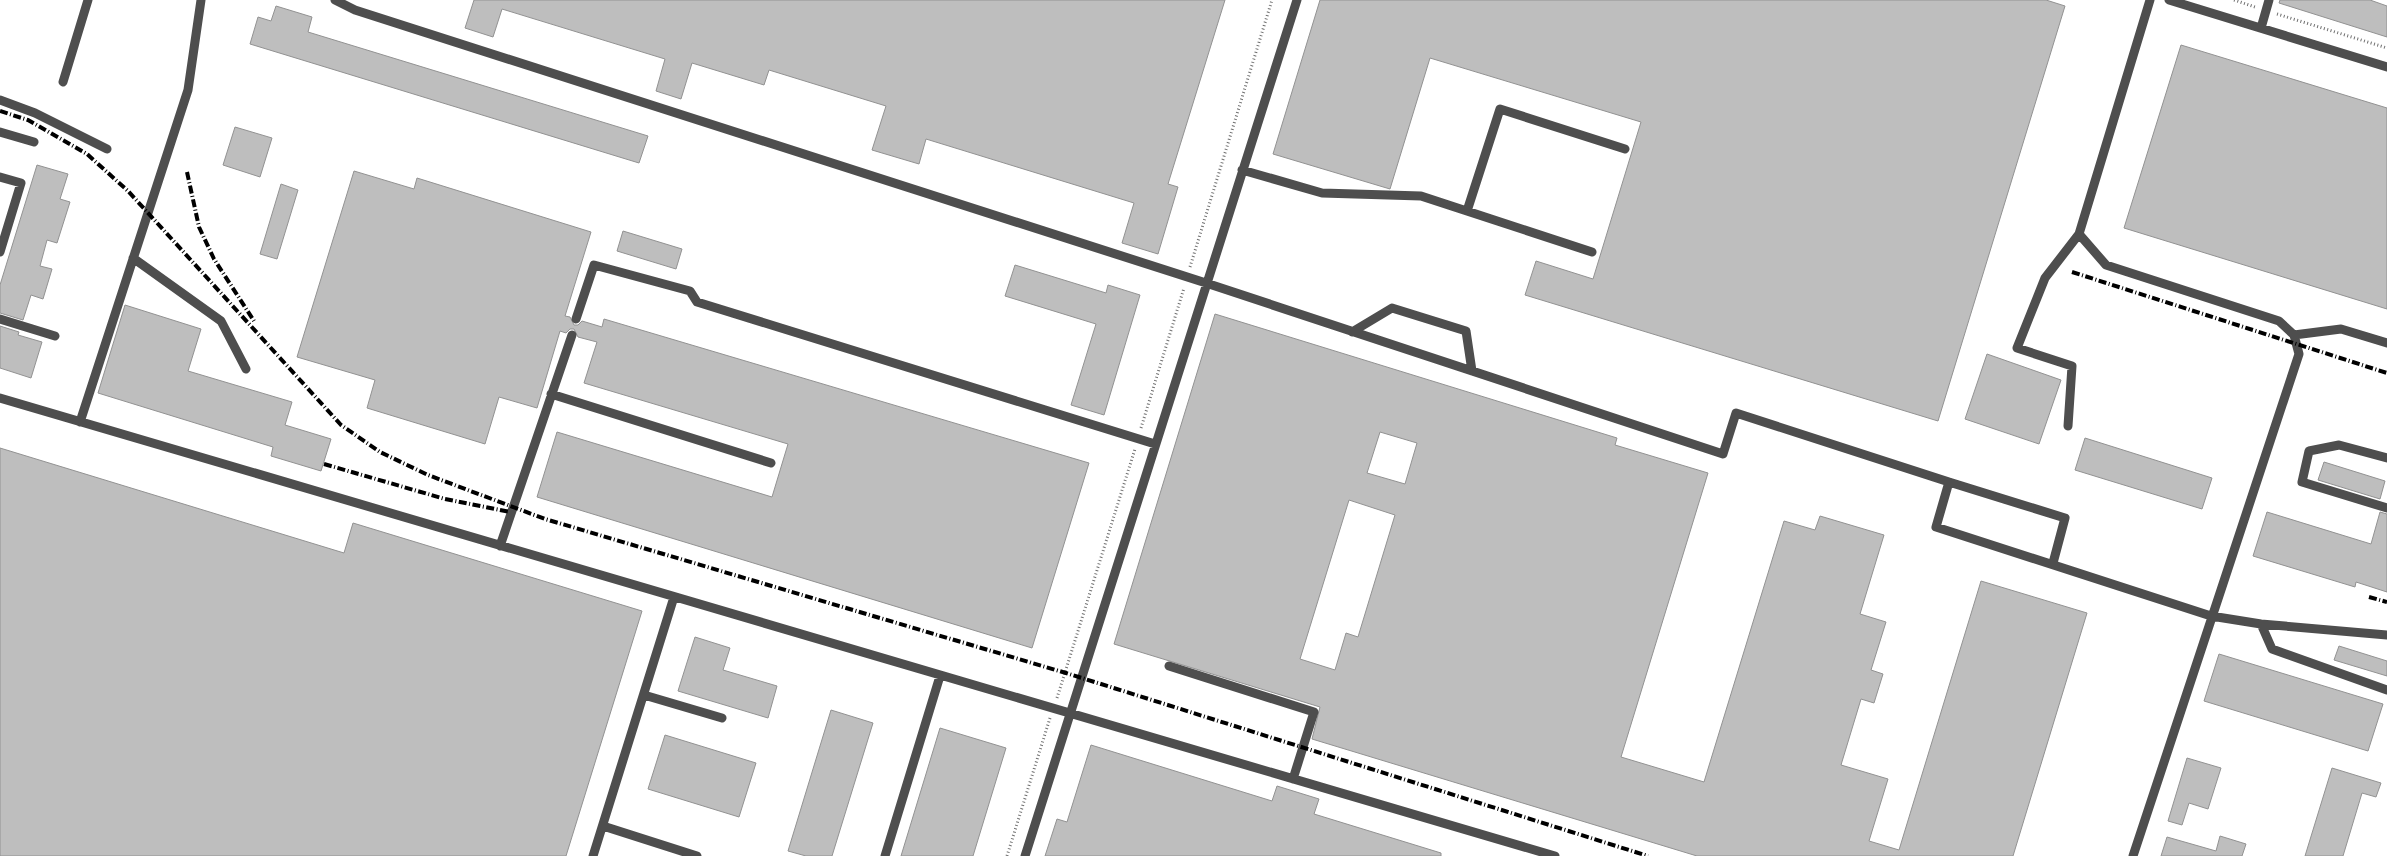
<svg xmlns="http://www.w3.org/2000/svg" width="2387" height="856" font-family="'Exo 2',sans-serif">
  <rect width="100%" height="100%" fill="#fff"/>
  <path fill="#bebebe" stroke="#929292" fill-rule="evenodd" d="M474 0H1225L1168 184 1178 187 1158 254 1122 243 1134 203 926 139 919 164 872 150 886 106 769 70 764 85 692 63 681 99 656 91 665 59 502 9 493 37 465 28Z
    M1320 0H2046L2065 6 1938 421 1525 295 1536 261 1593 279 1641 122 1430 58 1390 189 1273 154Z
    M2280 0H2370L2387 6V37L2279 3Z
    M276 6 312 17 308 32 648 136 639 163 250 44 258 17 271 21Z
    M2181 45 2387 108V309L2124 228Z
    M235 127 272 138 260 177 223 165Z
    M37 165 68 174 60 199 70 202 57 243 47 240 40 266 52 269 43 299 31 295 23 320 0 313V285Z
    M354 171 414 189 417 178 591 232 565 316 570 317 574 325H578L582 321 602 327 604 319 1089 463 1032 648 537 497 557 432 772 497 788 444 584 383 597 342 578 337 574 329H570L566 333 560 331 537 408 499 397 485 444 367 408 375 380 297 357Z
    M281 184 298 190 277 259 260 254Z
    M623 231 682 249 676 269 617 251Z
    M1015 265 1106 293 1108 285 1140 295 1104 415 1071 405 1096 324 1005 296Z
    M125 305 201 329 188 371 292 402 285 425 331 439 321 471 271 456 273 447 98 393Z
    M1215 314 1617 438 1615 445 1708 473 1621 757 1704 782 1784 521 1815 530 1820 516 1884 535 1860 614 1886 622 1871 670 1883 674 1874 703 1861 699 1841 765 1888 779 1869 841 1899 850 1981 581 2087 613 2013 856H1697L1312 739 1320 707 1114 644ZM1380 432 1417 443 1405 484 1367 473ZM1349 500 1395 515 1358 637 1346 633 1335 670 1300 659Z
    M0 326 19 332 18 335 42 342 31 378 0 368Z
    M1987 354 2061 380 2039 444 1965 419Z
    M2085 438 2212 478 2202 509 2075 470Z
    M0 448 344 553 353 523 642 611 566 856H0Z
    M2324 462 2385 481 2380 499 2318 480Z
    M2267 512 2371 544 2380 512 2387 514V592L2356 582 2355 587 2253 556Z
    M695 637 730 648 723 670 777 686 768 718 678 691Z
    M2339 646 2387 661V676L2334 660Z
    M2219 654 2383 704 2368 751 2204 701Z
    M831 710 873 723 832 856H806L788 851Z
    M940 728 1006 748 973 856H901Z
    M665 735 756 763 739 817 648 789Z
    M1091 745 1272 801 1277 786 1319 799 1314 814 1441 853V856H1045L1057 819 1067 822Z
    M2187 758 2221 768 2208 809 2189 803 2182 825 2168 821Z
    M2332 768 2381 783 2376 797 2362 793 2343 856H2305Z
    M2220 836 2246 844 2242 856H2161L2167 837 2216 851Z"/>
  <g fill="none" stroke-linecap="round" stroke-linejoin="round">
    <path stroke="#707070" stroke-width="3" stroke-dasharray="1 2.5" stroke-linecap="butt" d="M2234 0 2255 7
      M2277 14 2387 48
      M1190 267 1272 0
      M1141 428 1184 288
      M1057 698 1135 449
      M1007 856 1050 718"/>
    <path stroke="#4e4e4e" stroke-width="9" d="M335 0 355 10 1206 283 1723 454 1736 413 1949 482 1936 527 2211 616 2261 624 2387 635
      M2169 0 2387 67
      M2261 28 2269 0
      M63 82 88 0
      M0 100 35 113 107 149
      M0 132 34 142
      M1242 170 1322 193 1421 196 1592 252
      M0 177 21 183 0 252
      M1467 211 1500 109 1625 149
      M133 258 221 321 246 369
      M0 319 55 336
      M576 319 594 265 690 291 697 302 1155 444
      M1352 332 1392 308 1466 331 1472 371
      M2294 335 2341 329 2387 343
      M551 394 771 463
      M0 398 1555 856
      M80 422 188 90 201 0
      M2068 426 2072 366 2017 348 2045 278 2079 234
      M2387 458 2339 445 2309 451 2302 482 2387 508
      M1949 482 2065 518 2053 563
      M500 546 572 335
      M2261 624 2272 649 2387 690
      M1169 666 1314 712 1293 779
      M644 695 722 718
      M603 826 697 856
      M593 856 674 597
      M885 856 940 676
      M1025 856 1297 0
      M2133 856 2299 354 2294 335 2279 321 2106 265 2079 234 2150 0"/>
    <path stroke="#000" stroke-width="4" stroke-dasharray="8 2.5 1 2.5" stroke-linecap="butt" d="M0 111 28 120 87 154 128 191 341 425 380 452 428 475 545 519 1066 673 1648 856
      M187 172 199 227 214 259 254 321
      M2072 272 2387 373
      M324 464 445 499 510 512
      M2369 597 2387 602"/>
  </g>
</svg>
